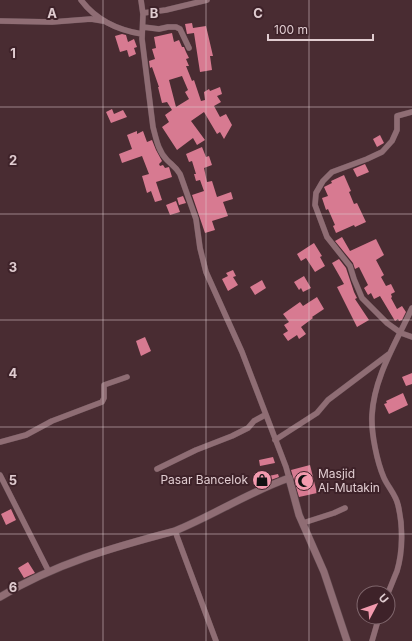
<svg xmlns="http://www.w3.org/2000/svg" width="412" height="641" font-family="Inter,sans-serif">
  <rect width="100%" height="100%" fill="#492c32"/>
  <path fill="#d77a91" fill-rule="evenodd" d="M192 23 193 28 206 26 213 56H210L212 70 200 72 194 33 187 34 185 24Z
    M172 33 174 42 179 40 182 47H184L186 52 189 58 186 59 189 66H186L192 81 194 80 201 101 205 100 204 92 209 89 210 91 220 87 222 94 217 96 221 102 214 106 220 117 226 114 232 125 224 139 220 132 217 134 204 112 191 121 205 140 197 145 193 138 177 150 162 127 169 122 165 115 172 110 167 102 162 103 158 87H159L152 67 150 68 149 61 155 59 152 49 156 48 154 37ZM182 76 188 90 185 92 189 99 176 107 169 80Z
    M122 34 126 35 128 42 134 39 137 47 134 48 136 54 129 57 127 50 120 52 115 36Z
    M112 109 114 114 123 110 127 117 111 123 106 112Z
    M137 131V134L143 131 147 142 152 140 156 150 162 161 159 164 160 166 163 165 165 168 169 167 172 177 156 182 162 200 155 202 151 191 147 193 142 176 149 174 142 156 122 163 119 154 132 149 127 135Z
    M380 135 384 143 377 147 373 139Z
    M202 147 206 157 209 156 212 165 204 168 207 182 212 181 217 197 231 192 233 199 223 202 228 216 212 221 215 230 205 233 192 195 204 191 200 180 196 181 194 174H196L192 161 189 162 186 154Z
    M365 164 369 172 357 177 353 169Z
    M344 175 351 191 349 192 354 204 357 203 366 222 355 227 354 225 336 233 333 226 335 225 328 209 326 210 322 198 328 196 324 187 332 183 331 181Z
    M183 196 186 203 179 205 177 198Z
    M176 201 180 212 170 215 166 205Z
    M342 237 350 251 376 239 384 255 376 260 384 275 381 277 386 286 391 284 395 292 391 294 392 297 391 298 397 309 402 306 406 312 402 320 399 321 398 319 395 321 380 296 374 299 371 293 368 295 364 288 368 285 359 267 355 269 353 263 335 241Z
    M314 243 322 256 320 257 325 266 315 272 306 258 301 261 297 254Z
    M339 259 346 268 354 292 357 298 355 299 369 320 357 327 337 287 344 284 332 263Z
    M233 270 236 276 233 277 238 285 228 291 222 279 228 276 226 273Z
    M304 276 311 288 303 292 301 288 299 290 294 282Z
    M262 280 266 288 255 295 250 287Z
    M317 297 324 309 312 317 313 318 301 327 306 334 299 339 297 335 288 341 283 334 288 331 284 325 289 322 283 314 300 302 303 306Z
    M145 337 151 351 141 356 136 341Z
    M412 373V384L406 386 402 377Z
    M403 393 408 405 389 414 384 404 387 403 386 401Z
    M273 457 275 463 260 466 259 460Z
    M310 465 317 493 299 497 291 470Z
    M263 474 264 477 278 474 279 477 260 484 258 475Z
    M11 509 16 520 6 525 1 514Z
    M28 562 35 573 24 578 18 568Z"/>
  <g fill="none" stroke-linecap="round" stroke-linejoin="round">
    <g stroke="#634b51" stroke-width="6">
      <path id="minor" d="M81 0C96 20 117 30 142 34
        M141 0 143 14 142 39 153 127C156 138 158 151 167 160 172 165 176 167 180 174L196 219 200 248 206 272 242 352 286 467 289 478
        M143 13 166 10 207 0
        M0 21 52 22 91 19 103 21
        M143 27 159 29 168 27H176L180 29 189 48
        M412 112 397 116V130L392 141 382 152 367 159 332 172 323 181 316 193 315 205 327 237 350 266 354 279 362 298 387 323 401 333 412 337
        M275 440 317 413 328 400 389 354
        M0 442 26 435 52 421 102 402 104 398V385L127 377
        M157 469 196 450 232 436 248 428 254 421 265 415
        M0 475 49 572
        M303 523 334 513 345 508
        M175 531 216 641
        M388 593C391 586 394 578 397 571 403 551 403 525 398 505 396 495 388 487 384 478 377 462 371 433 372 415 374 377 396 343 412 308
        M372 641 379 617"/>
    </g>
    <g stroke="#634b51" stroke-width="8">
      <path id="tertiary" d="M0 597C54 564 114 547 175 531 214 515 249 492 289 478L299 515 324 572 347 641"/>
    </g>
    <use href="#minor" stroke="#8f6d74" stroke-width="5.5"/>
    <use href="#tertiary" stroke="#8f6d74" stroke-width="7"/>
  </g>
  <path fill="none" stroke="#e0ccd0" stroke-width="1" stroke-opacity="0.55" d="M103 0V641M206 0V641M309 0V641M0 107H412M0 214H412M0 320H412M0 427H412M0 534H412"/>
  <defs>
    <g id="shop-disc" transform="scale(1)"><circle r="9.5" fill="#f29aae" stroke="#3e2229"/><path d="M-5-2.5h2.3a2.7 3.5 0 0 1 5.4 0H5L5.5 6h-11ZM-1.5-2.5h3a1.5 2.3 0 0 0-3 0Z" fill="#111"/></g>
    <g id="mosque-disc" transform="scale(1)"><circle r="9.5" fill="#f29aae" stroke="#3e2229"/><path d="M3.5-4.9A6 6 0 1 0 3.5 4.9A5 5 0 1 1 3.5-4.9Z" fill="#111"/></g>
  </defs>
  <g fill-rule="evenodd">
    <use href="#shop-disc" x="262" y="480"/>
    <use href="#mosque-disc" x="304" y="481"/>
  </g>
  <g text-anchor="middle" stroke-width="4" stroke-linejoin="round" paint-order="stroke">
    <g font-size="12" fill="#e0ccd0" stroke="#3e2229" text-anchor="start">
      <text x="318" y="478">Masjid<tspan x="318" dy="14">Al-Mutakin</tspan></text>
      <text x="248" y="484" text-anchor="end">Pasar Bancelok</text>
    </g>
  </g>
  <g font-size="13" text-anchor="middle" font-weight="bold" fill="#e0ccd0" stroke="#3e2229" stroke-width="4" stroke-linejoin="round" paint-order="stroke">
    <text x="52" y="18">A</text>
    <text x="154" y="18">B</text>
    <text x="258" y="18">C</text>
    <text x="13" y="58">1</text>
    <text x="13" y="165">2</text>
    <text x="13" y="272">3</text>
    <text x="13" y="378">4</text>
    <text x="13" y="485">5</text>
    <text x="13" y="592">6</text>
  </g>
  <g transform="translate(376 605) rotate(49)"><circle r="19" fill="#3e2229" stroke="#7f666c"/>
  <path d="M0-3L7 15L0 10L-7 15Z" fill="#f29aae"/>
  <text y="-6" font-size="11" font-weight="bold" text-anchor="middle" fill="#e0ccd0">U</text>
  </g>
  <path d="M268 34v6h105v-6" fill="none" stroke="#e0ccd0" stroke-width="2"/>
  <text x="274" y="34" font-size="12" fill="#e0ccd0" stroke="#3e2229" stroke-width="3" paint-order="stroke">100 m</text>
</svg>
